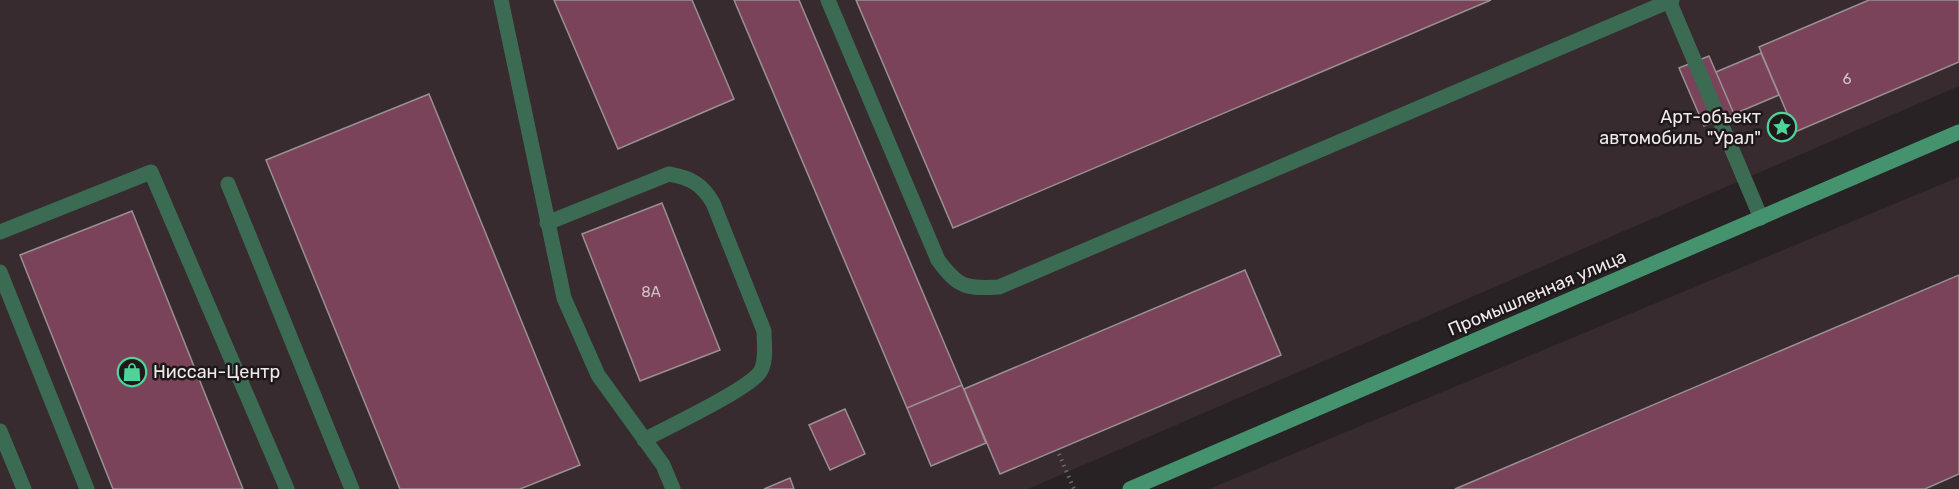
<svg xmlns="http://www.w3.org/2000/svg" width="1959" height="489" font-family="Rubik,sans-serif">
  <rect width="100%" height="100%" fill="#282224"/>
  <path fill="#382b2f" d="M0 0H1959V86L1028 489H0Z
    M1959 177V489H1209Z"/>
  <path fill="#7b4359" stroke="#999093" stroke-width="1.5" d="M554 0H692L734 99 618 149Z
    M734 0H799L962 385 907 408Z
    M856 0H1491L953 228Z
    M1869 0H1959V62L1795 132 1759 47Z
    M1761 53 1779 95 1734 114 1716 72Z
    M1709 56 1734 114 1704 126 1679 68Z
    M429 94 580 465 520 489H400L266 160Z
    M662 203 720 350 640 381 582 234Z
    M132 211 243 489H113L20 255Z
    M1245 270 1281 355 1000 474 964 389Z
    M1959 275V474L1925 489H1455Z
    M962 385 986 443 931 466 907 408Z
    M845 409 865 454 830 470 809 425Z
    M790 478 794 489H764Z"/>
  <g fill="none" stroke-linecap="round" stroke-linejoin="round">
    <path stroke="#6c6668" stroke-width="4" stroke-dasharray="1.5 4.5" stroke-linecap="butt" d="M1059 454 1074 489"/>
    <path stroke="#3c6b54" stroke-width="15" d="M501 0 564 298 598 375 663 465 673 489
      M828 0 938 260C958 287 965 289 999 287L1672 0
      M1670 3 1761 218
      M228 184 352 489
      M547 223 669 174C691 178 702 184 713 203L764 331C764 344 767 362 760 372 747 390 668 427 644 440
      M0 232 151 172 287 489
      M0 272 87 489
      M0 431 24 489"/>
    <path stroke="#44936e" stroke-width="15" d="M1130 489 1959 132"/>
  </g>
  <defs>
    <g id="sight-ring" transform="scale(1.5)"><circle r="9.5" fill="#1f181a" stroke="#4ed399" stroke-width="1.5"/><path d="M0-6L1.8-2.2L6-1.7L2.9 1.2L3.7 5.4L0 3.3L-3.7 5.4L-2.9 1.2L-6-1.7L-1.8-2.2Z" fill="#4ed399"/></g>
    <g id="shop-ring" transform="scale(1.5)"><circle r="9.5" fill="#1f181a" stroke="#4ed399" stroke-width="1.5"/><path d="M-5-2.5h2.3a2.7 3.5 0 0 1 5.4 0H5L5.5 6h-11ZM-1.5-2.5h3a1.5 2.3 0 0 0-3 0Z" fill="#4ed399"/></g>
  </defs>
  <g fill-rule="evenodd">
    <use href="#sight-ring" x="1782" y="127"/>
    <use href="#shop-ring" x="132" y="372"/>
  </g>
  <g text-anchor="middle" stroke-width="5" stroke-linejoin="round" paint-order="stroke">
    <g font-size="15" fill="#d1c0c6">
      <text x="1847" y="84">6</text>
      <text x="651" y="297">8А</text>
    </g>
    <g font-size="18" fill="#eee9eb" stroke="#1f181a" text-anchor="end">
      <text x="1761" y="123">Арт-объект<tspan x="1761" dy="21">автомобиль "Урал"</tspan></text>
      <text x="153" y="378" text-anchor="start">Ниссан-Центр</text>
    </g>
    <g font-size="18" fill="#eee9eb" stroke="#1f181a">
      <text transform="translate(1537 293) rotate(-23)" y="6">Промышленная улица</text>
    </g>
  </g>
</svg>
